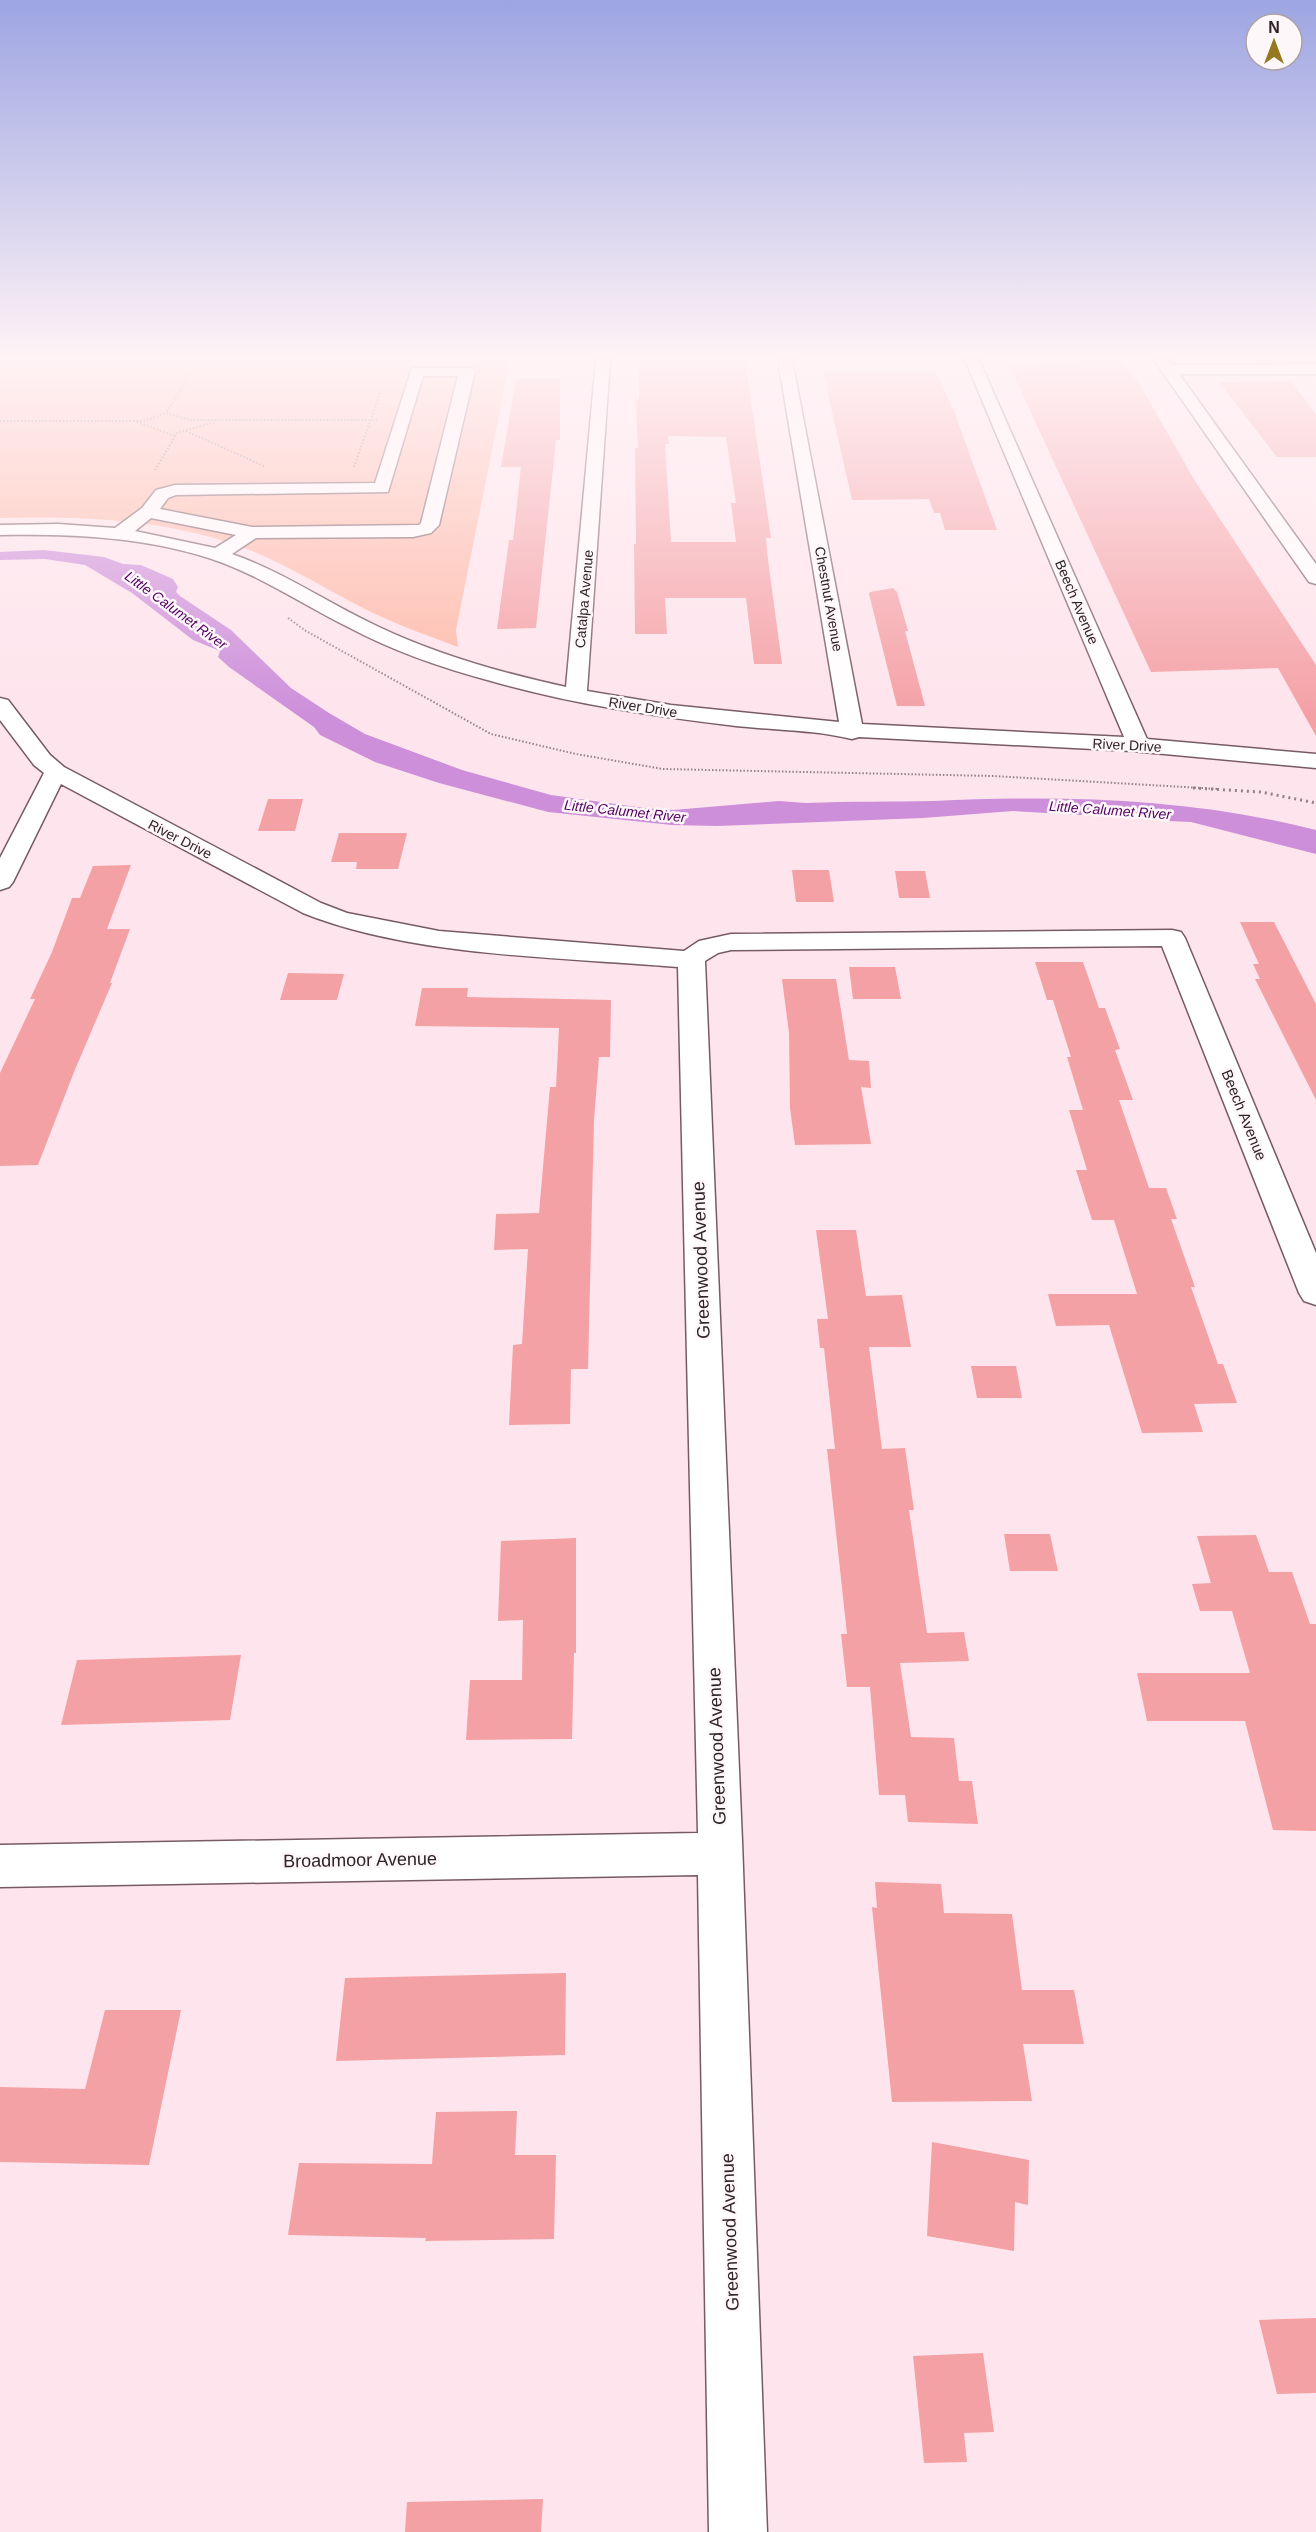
<svg xmlns="http://www.w3.org/2000/svg" width="1316" height="2532" font-family="Helvetica,sans-serif">
  <rect width="100%" height="100%" fill="#fee4ec"/>
  <path fill="#feb8a7" d="M0 360H510L456 630 458 647C426 635 395 624 365 609 327 590 291 567 252 551 173 519 83 516 0 518Z"/>
  <path fill="#cd8fda" d="M44 550 104 557 123 564 141 565 173 579 178 587 176 592 180 596 231 630 291 688 329 713 365 734 462 770 551 795 644 808 673 810 779 801 806 803C849 801 892 802 934 801 1062 795 1191 798 1316 830V854L1191 822 1168 821 1136 813 1113 810 1089 811 1081 815 1013 811 923 818 717 826 672 825 548 812 439 783 375 762 320 735 314 727 229 667 218 657 220 651 193 640 132 593 85 565 45 559 0 560V552Z"/>
  <path fill="#f4a1a6" fill-rule="evenodd" d="M639 360H745L771 538H766L768 560 782 664H754L746 598H665L667 634H635L634 544H636L635 448H638L636 399H639ZM668 436 726 437 736 503H731L736 542H671L665 444H669Z
    M1123 361 1140 385 1195 481 1316 665V736L1278 668 1151 672 1008 363Z
    M823 372H936L955 414 997 530H945L940 513H934L929 499 852 500Z
    M516 379H560V440H556L536 628 497 629 509 540H513L521 467H501Z
    M1291 381 1316 414V457H1277L1219 382Z
    M893 588 897 592 908 631H905L925 706H897L869 594 870 592Z
    M268 799H303L295 831H258Z
    M339 833H407L398 869H356L357 862H331Z
    M131 865 107 929H130L110 983H112L74 1072 38 1165 0 1166V1073L35 999H30L52 952 72 898H80L93 866Z
    M792 870H829L834 902H796Z
    M895 871H925L930 898H899Z
    M1240 922H1274L1316 1004V1100L1255 979H1260L1253 964H1259Z
    M1035 962H1083L1099 1008H1105L1120 1049 1115 1050 1133 1100H1119L1149 1188H1166L1177 1219H1171L1195 1287H1191L1218 1364H1223L1237 1403 1194 1404 1203 1432 1142 1433 1109 1325 1056 1326 1048 1294H1137L1114 1220H1092L1076 1170H1087L1069 1110H1083L1067 1057H1071L1053 1000H1047Z
    M849 967H895L901 999H853Z
    M288 973 344 974 337 1000H280Z
    M782 979H836L849 1060 869 1061 871 1088 861 1087 871 1144 795 1145 790 1108 789 1033Z
    M422 988H468L467 997 611 1000 610 1057H599L594 1120 588 1369H571L570 1424 509 1425 513 1345 522 1344 528 1249 494 1250 496 1214 539 1213 550 1087H556L559 1028 415 1026Z
    M816 1230H856L866 1296 902 1295 911 1347H869L882 1449 905 1448 914 1510H909L927 1633 964 1632 969 1661 900 1663 911 1737 954 1738 959 1781H972L978 1824 908 1822 905 1795H879L870 1687H847L841 1634H847L827 1449H835L824 1348H820L817 1319H828Z
    M971 1366H1016L1022 1398H977Z
    M1004 1534H1050L1058 1571H1010Z
    M1256 1535 1269 1572H1292L1310 1624H1316V1831L1273 1830 1245 1721H1147L1137 1673H1250L1232 1611H1200L1192 1584 1211 1583 1197 1536Z
    M576 1538V1653H574L572 1739 466 1740 470 1680H522L523 1620 498 1621 501 1541Z
    M241 1655 230 1720 61 1725 77 1660Z
    M875 1882 941 1884 944 1913 1012 1914 1022 1990H1074L1084 2044H1023L1032 2101 892 2102 872 1907 877 1908Z
    M566 1973 565 2055 336 2061 345 1978Z
    M105 2010H181L149 2165 0 2162V2087L85 2089Z
    M517 2111 515 2155H556L554 2239 425 2241 426 2238 288 2235 299 2163 432 2164 436 2112Z
    M932 2142 1029 2160 1028 2205 1015 2202 1014 2251 927 2236Z
    M1316 2318V2393L1277 2394 1259 2320Z
    M983 2353 994 2432 964 2433 967 2462 924 2463 913 2356Z
    M543 2499 541 2532H405L407 2502Z"/>
  <g fill="none" stroke-linecap="round" stroke-linejoin="round">
    <g stroke="#775b64" stroke-width="3">
      <path id="minor" d="M596 360H610L587 691 671 705 839 722 778 360H792L862 724 1124 737 965 360H979L1147 739 1316 754V768L1132 751 859 737 852 739C815 730 774 730 736 726 653 716 571 704 491 681 442 668 393 651 348 627 306 606 267 580 223 563 152 537 75 534 0 535V525L58 524 115 528 142 508 156 490 175 485 375 483 412 368H472L475 371 439 525 431 533 413 537 256 538 232 554C284 572 329 604 379 627 438 655 502 673 566 687ZM423 376H458L421 523 419 525 252 527 160 509 168 498 176 495 388 492ZM151 518 236 535 215 548 135 531Z
        M1154 360H1168L1172 365 1316 364V374H1179L1316 564V584L1309 582Z
        M0 698 8 700 50 755 64 767 321 903 347 913 439 931 684 951 699 941 731 934 1172 930 1181 932 1185 938 1316 1253V1305L1304 1301 1299 1293 1162 946 731 950 718 953 705 961 742 1841 767 2532H709L698 1875 0 1887V1845L698 1833 678 967C560 957 413 957 303 913L61 784 13 882 9 887 0 890V858L44 773 34 765 0 720Z"/>
    </g>
    <path stroke="#938187" stroke-width="2" stroke-dasharray="1.5 2" stroke-linecap="butt" d="M197 363 166 413 191 420H377
      M0 421H144L166 413
      M137 422 175 436
      M186 431 264 466
      M354 467 380 393
      M155 470 177 433 215 422
      M288 618 306 631 491 734 576 754 663 769 993 776 1219 789"/>
    <path stroke="#938187" stroke-width="3" stroke-dasharray="2 4" stroke-linecap="butt" d="M1193 788 1261 792 1316 803"/>
    <use href="#minor" fill="#fff" fill-rule="evenodd"/>
  </g>
  <linearGradient id="sky" x2="0" y2="1"><stop stop-color="#9da5e2"/><stop offset="0.5" stop-color="#fff3f6"/><stop offset="1" stop-color="#fff3f6" stop-opacity="0"/></linearGradient>
  <rect width="1316" height="714" fill="url(#sky)"/>
  <g text-anchor="middle" stroke-width="5" stroke-linejoin="round" paint-order="stroke">
    <g font-size="14" fill="#2f2327" stroke="#fef7f9">
      <text transform="translate(584 599) rotate(-85)" y="5">Catalpa Avenue</text>
      <text transform="translate(829 599) rotate(80)" y="5">Chestnut Avenue</text>
      <text transform="translate(1077 602) rotate(67)" y="5">Beech Avenue</text>
      <text transform="translate(643 707) rotate(9)" y="5">River Drive</text>
      <text transform="translate(1127 745) rotate(3)" y="5">River Drive</text>
      <text transform="translate(180 839) rotate(27)" y="5">River Drive</text>
    </g>
    <g font-size="14" font-style="italic" fill="#530062" stroke="#fef7f9">
      <text transform="translate(176 610) rotate(36)" y="5">Little Calumet River</text>
      <text transform="translate(1110 810) rotate(4)" y="5">Little Calumet River</text>
      <text transform="translate(625 811) rotate(6)" y="5">Little Calumet River</text>
    </g>
    <g font-size="15" fill="#2f2327" stroke="#fef7f9">
      <text transform="translate(1244 1115) rotate(68)" y="5">Beech Avenue</text>
    </g>
    <g font-size="18" fill="#2f2327" stroke="#fef7f9">
      <text transform="translate(701 1260) rotate(-92)" y="6">Greenwood Avenue</text>
      <text transform="translate(717 1746) rotate(-92)" y="6">Greenwood Avenue</text>
      <text transform="translate(360 1860) rotate(-1)" y="6">Broadmoor Avenue</text>
      <text transform="translate(730 2232) rotate(-92)" y="6">Greenwood Avenue</text>
    </g>
  </g>
  <g transform="translate(1274 42)"><circle r="28" fill="#fef7f9" stroke="#aba2a5" stroke-width="1.5"/>
  <path d="M0-4.5L10 22L0 15L-10 22Z" fill="#957820"/>
  <text y="-9" font-size="16" font-weight="bold" text-anchor="middle" fill="#2f2327">N</text>
  </g>
</svg>
